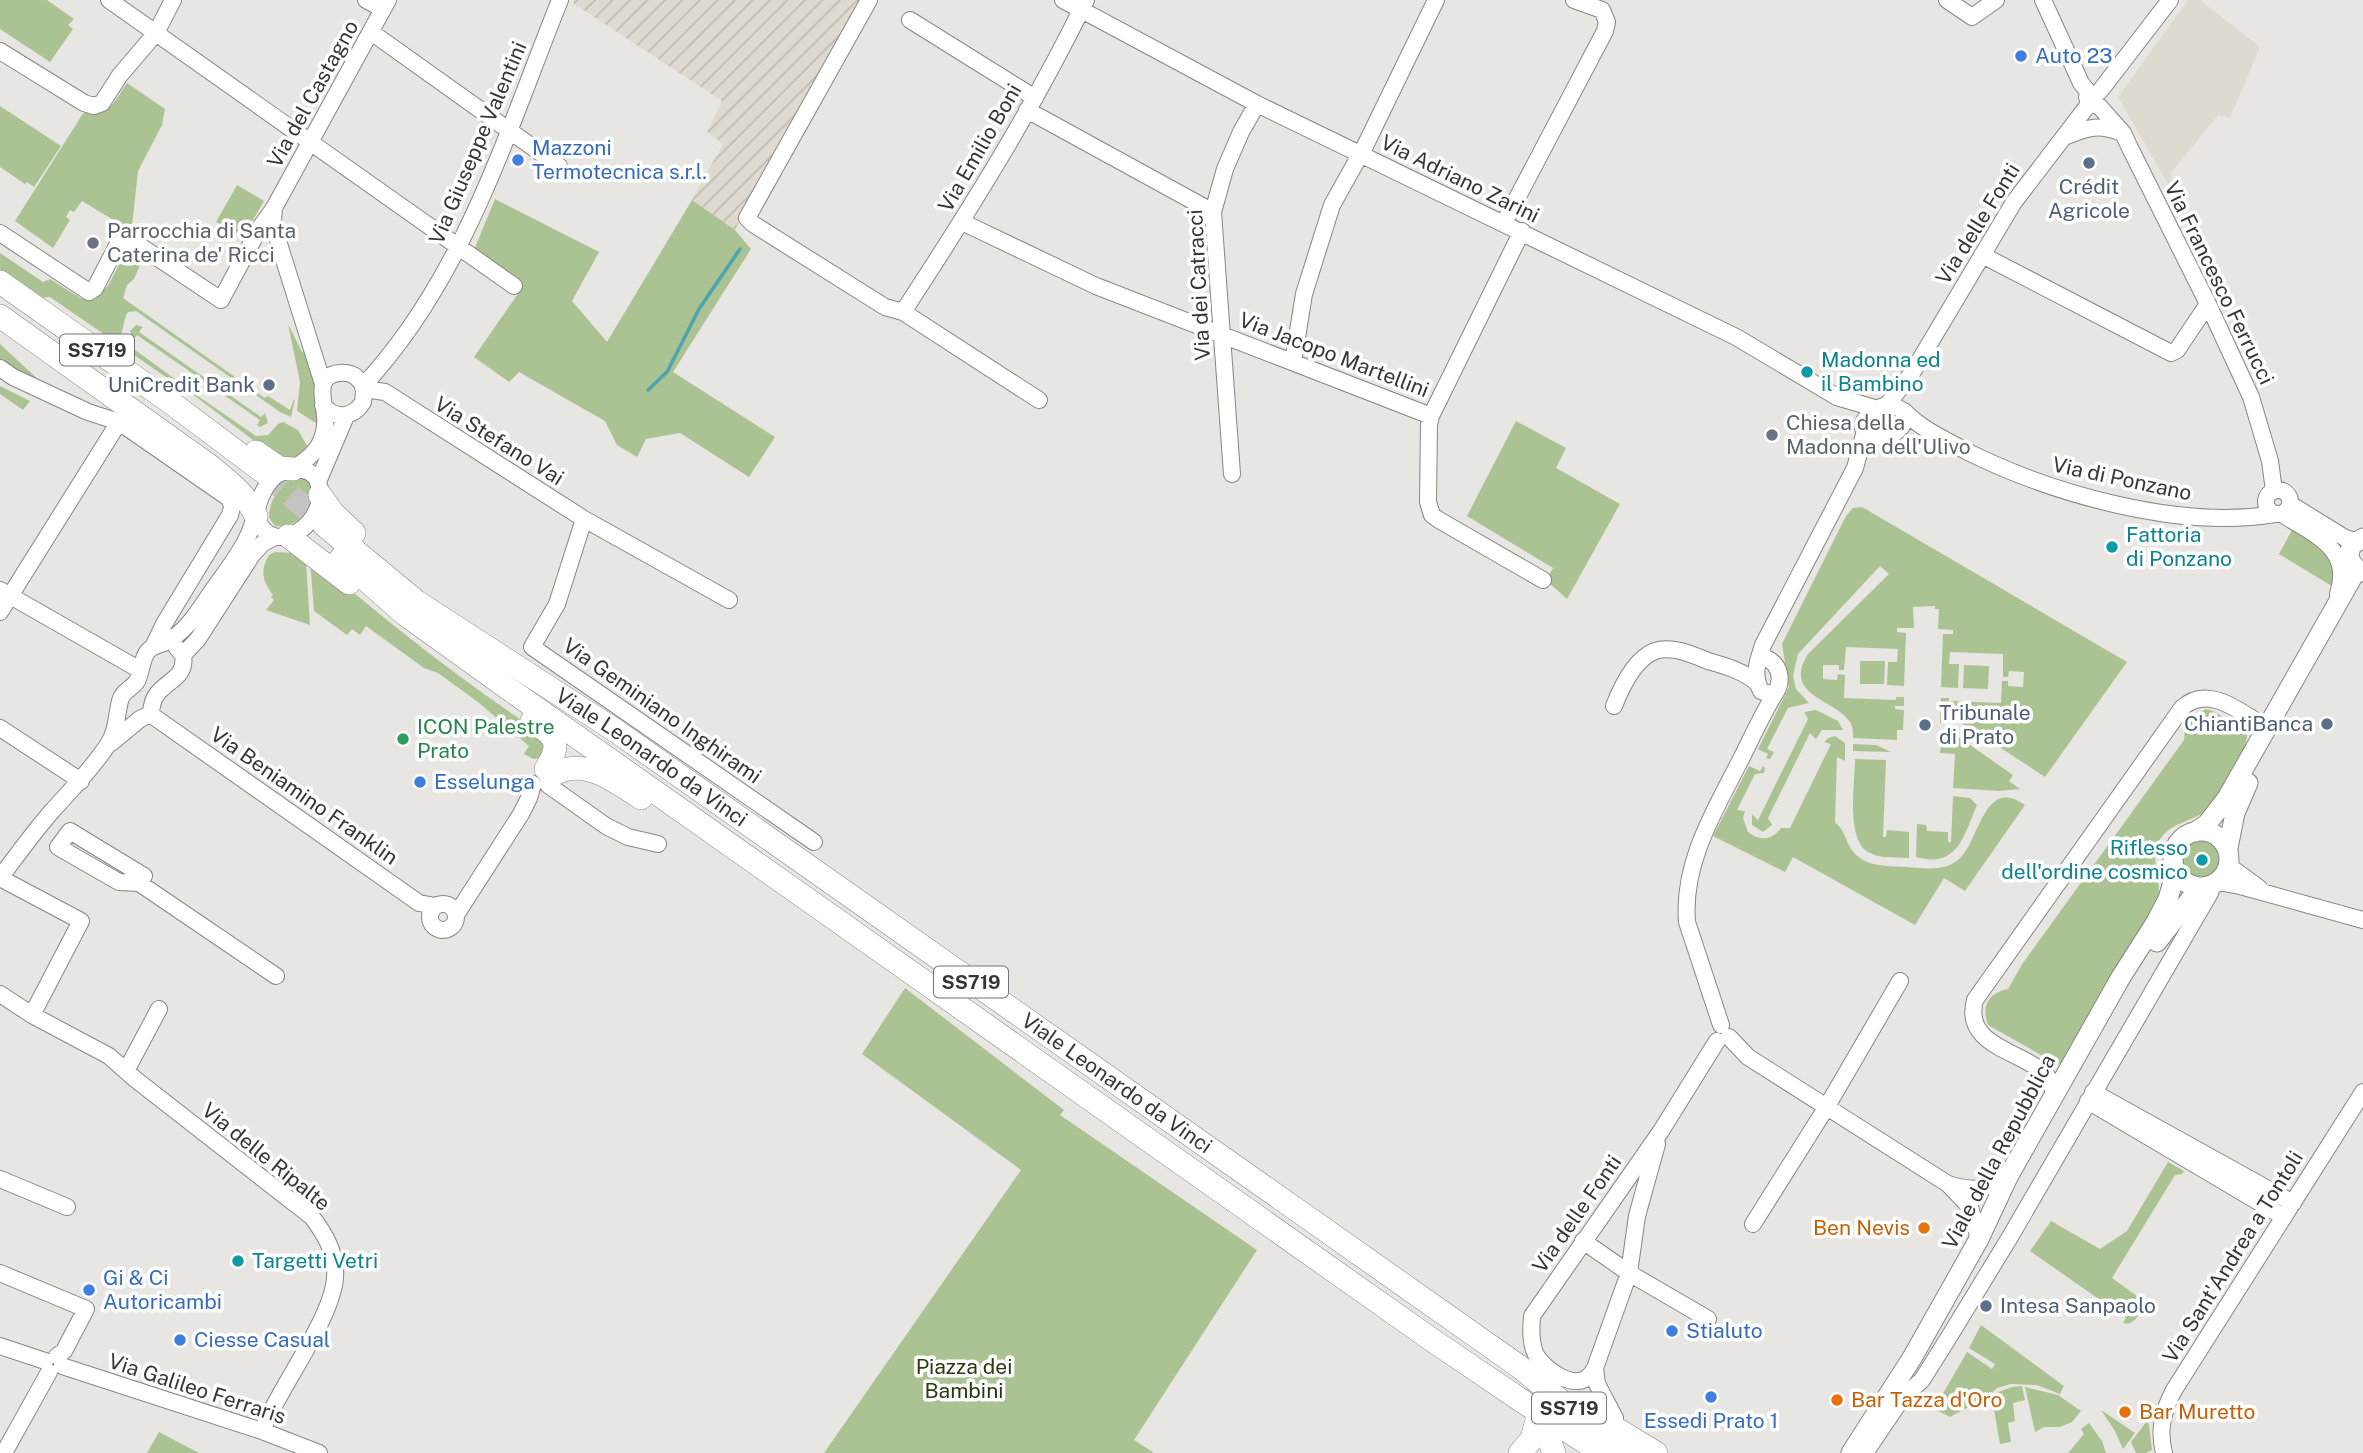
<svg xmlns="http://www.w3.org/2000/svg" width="2363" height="1453" font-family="'Public Sans',sans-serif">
  <defs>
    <pattern id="industrial-furrows" width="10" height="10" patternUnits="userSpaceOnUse" patternTransform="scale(1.75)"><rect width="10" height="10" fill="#dfdacf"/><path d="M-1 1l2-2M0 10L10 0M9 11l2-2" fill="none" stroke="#c0bcb2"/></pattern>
  </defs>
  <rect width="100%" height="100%" fill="#e8e6e2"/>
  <path fill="url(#industrial-furrows)" d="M574 0H862L735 230 692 200 723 144 707 132 722 101 573 3Z"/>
  <path fill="#dfdacf" d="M2188 0H2200L2260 47 2230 118 2218 115 2170 174 2176 184 2169 186 2118 97Z"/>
  <path fill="#abc392" d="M0 0H47L74 19 68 25 73 29 50 62 0 29Z
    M127 83 165 109 162 125 138 171 131 235 120 227V224L82 201 74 212 70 210 66 217 70 220 53 248 15 221 82 115 85 112C107 121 116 99 127 83Z
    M0 106 61 146 34 187 27 182 25 184 0 167Z
    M237 185 264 201 243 237 216 222Z
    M495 199 599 252 572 301 607 342 692 200 735 230 751 249 673 372 775 437 749 477 680 433 646 439 637 457 617 445 605 421 519 372 509 382 474 357 522 288 474 250Z
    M127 249 143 258 134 279 127 285 123 298 265 398 268 396 290 410 294 399 295 400 291 417 280 412 136 311 128 312 126 315 120 339 175 379 179 384H176L50 297 41 298 0 272V253L43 282 50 279 82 299 94 300 108 286Z
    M288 324 302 352 306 350 317 381 315 398 319 425 297 411 300 382Z
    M136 325 143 327 139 332 261 417 265 413 268 423 260 427 257 425 260 420 137 335 133 340 130 331Z
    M0 344 42 383 0 360Z
    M0 386 30 401 23 410 0 394Z
    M192 392 256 436 268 435 278 424 283 422 298 430 309 449 297 460 274 456 191 393Z
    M1516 421 1566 448 1556 468 1620 504 1567 599 1546 580 1553 568 1467 516Z
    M294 478 305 479 312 487C313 509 298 529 275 526L269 518C269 500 279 486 294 478Z
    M1862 507 2127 662 2045 777 1969 727 1958 722 1940 723V712H1950V707L1940 706 1941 698H1949V701L2001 703 2002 681H2008V686L2023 687 2024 672 2009 671 2008 677H2003V654L1950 652 1949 664H1959L1958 688 1941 687 1943 634H1953V630L1938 629 1939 609H1935V606L1913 607 1914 628H1897V632L1906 633 1904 686 1887 685 1888 662H1897L1898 649 1846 647 1844 670H1839V665H1823V679L1837 680 1838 674 1845 675 1844 698 1896 700V697H1904V706H1895V709L1904 710 1903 730H1897V740L1853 738C1853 732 1853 727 1850 722 1834 698 1782 696 1808 654L1889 574 1880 566 1798 654 1793 676 1796 689 1809 703 1788 708 1767 749 1774 752 1770 759 1766 758 1768 754 1758 749 1789 687 1782 644 1846 516 1853 508Z
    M2292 530C2320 545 2332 551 2336 584L2330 585 2279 554Z
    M275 552 293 553 306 560 310 625 266 610 274 600 271 597 273 595C262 581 260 570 269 555Z
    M312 558C387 621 462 682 544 735L548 739 541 758 533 759 524 754 529 746 478 702 438 673 424 668 366 626 360 635 352 629 347 635 314 611 310 561Z
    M1860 661H1885L1884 684H1860Z
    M1964 665 1989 666 1988 689 1963 688Z
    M2206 709 2215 712 2247 732C2249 749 2222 796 2209 808 2194 823 2167 821 2157 845 2151 862 2162 883 2158 899L2062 1064 2055 1063 1988 1025C1981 1006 1988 993 2008 989L2023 963 2184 740 2186 719Z
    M1816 710 1838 721 1843 730H1822L1816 739 1810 733 1768 818 1772 825 1763 832 1752 825V814L1758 820 1808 719 1804 712Z
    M1943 730 1948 731 1954 737 1960 738 2013 775 2009 781 2020 789 1999 791 1953 788 1955 754 1940 753Z
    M1835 736 1845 743V761L1837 757 1835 823C1848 831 1844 849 1863 860 1876 867 1892 866 1906 867 1924 868 1943 872 1958 860 1980 842 1983 775 2025 805L1965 891 1944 878 1915 925 1793 857 1785 872 1713 836 1749 766 1760 771 1763 766 1765 768 1764 773 1755 774 1737 810 1745 811 1743 818 1748 832C1759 841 1772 841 1781 828H1790L1831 744 1824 742 1828 738Z
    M1853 744 1876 745 1891 752 1853 751Z
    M1855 759 1886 760 1883 837H1886L1887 830 1909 832V858C1896 857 1882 859 1870 853 1845 842 1855 783 1855 759Z
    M1953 796 1970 798 1977 805C1964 835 1958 869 1916 857L1917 824 1926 825 1927 831 1948 832V842H1951Z
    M2183 859a19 19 0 1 1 38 0a19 19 0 1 1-38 0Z
    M905 988 1064 1110 1060 1115 1257 1250 1134 1440 1154 1453H824L1021 1170 862 1054Z
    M2168 1162 2184 1171 2182 1174 2175 1175 2112 1278 2144 1301 2145 1306C2139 1313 2134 1327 2123 1323L2126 1318 2030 1251 2051 1221 2100 1249 2127 1231Z
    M1981 1325 2064 1386 2060 1394 2037 1385 2011 1384 1997 1388 1987 1397 1950 1417 1934 1409 1967 1352 1992 1369 1995 1364 1969 1348Z
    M2022 1386 2025 1400 2013 1403 2015 1421 2008 1423 2011 1442 2000 1444 1992 1398 1993 1394 2012 1387Z
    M2025 1387 2058 1395 2081 1411 2072 1422 2060 1427H2044L2035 1432Z
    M2101 1410 2135 1433 2123 1449 2115 1431Z
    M2147 1421 2149 1425 2152 1450 2146 1453H2136L2131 1442Z
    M2089 1423 2102 1441 2106 1453H2068L2084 1434 2081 1429Z
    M159 1432 199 1453H147Z"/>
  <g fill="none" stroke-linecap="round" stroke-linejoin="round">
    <path stroke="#4da4ae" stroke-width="3.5" d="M648 390 667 372 699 309 740 249"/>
    <path stroke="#c5c3bf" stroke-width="23" stroke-dasharray="23 11" stroke-linecap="butt" d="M265 473 324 525"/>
    <g stroke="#888683" stroke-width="18">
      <path id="minor" d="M109 0 514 286
        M366 0 383 9
        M869 0 747 218 753 224 885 307 903 312 1039 400
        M1063 0 1257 104 1736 337 1837 397 1874 408
        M1947 0 1972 17 1996 0
        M2043 0 2081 83 2089 93 2087 97 2089 104
        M910 20 1035 98
        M371 32 559 166
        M0 51 84 103 94 106 102 103 120 75 156 33 173 0
        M2100 91 2170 0
        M2089 104 2099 106 2123 133 2130 148 2208 304 2251 397 2270 461 2274 491
        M1027 110 1213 212
        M2067 136C2088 127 2100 124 2122 133
        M962 222 1096 286 1431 416
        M1504 223 1605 31 1607 22 1602 10 1574 0
        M1522 231 1431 416 1429 425 1428 502 1432 515 1439 520 1543 580
        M0 233 89 292 95 288 118 244 134 242 221 300 259 229 274 208
        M1982 255 2171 353 2177 350 2208 304
        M903 312C969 211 1033 109 1086 0
        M1293 362 1304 294 1332 205 1365 146 1436 0
        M0 368 13 377 88 412 119 422 230 499 232 507 230 515 164 624 153 647
        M323 384 279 244 273 220 274 208 388 0
        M363 386C464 278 506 134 560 0
        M364 389 385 392 584 519 729 600
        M1887 405 1912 373 2014 202 2089 104
        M1887 405C1922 408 1899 443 1874 436 1849 430 1871 408 1887 405Z
        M1904 411C1921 429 1944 439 1966 451 2052 494 2179 530 2275 514
        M293 469C303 462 315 454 320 443 324 435 326 425 325 416 324 400 314 375 340 373 348 372 355 375 360 381 365 387 364 394 363 402 353 418 335 420 323 405
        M1232 474 1213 212 1225 169 1241 132 1257 104
        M318 482 346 416
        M2266 502a12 12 0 1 1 24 0a12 12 0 1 1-24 0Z
        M2290 504 2345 538 2356 541
        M2282 514C2314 535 2353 548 2338 594
        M584 519 557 604 532 647 814 842
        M0 590 140 670
        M0 612 119 422
        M183 655 198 639 252 555 263 543 275 537
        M1758 661 1766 658C1780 664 1783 680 1776 692L1769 694 1761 691C1752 673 1758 662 1763 645L1855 468 1865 431
        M1614 706C1621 688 1634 659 1655 651 1672 645 1693 655 1708 661 1725 666 1744 671 1757 683
        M150 714 419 903 435 906
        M0 728 81 781
        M111 743 140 719 150 714C152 709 152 702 155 697 165 680 187 679 183 655L177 648
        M548 785 606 826 628 837 658 844
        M70 831 144 876 139 883 119 882 58 847Z
        M2229 866 2259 888
        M0 878C17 855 33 833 52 811 71 790 91 770 107 746 117 732 116 717 120 701 122 691 132 689 137 681 142 672 141 659 148 651 153 645 160 645 166 642 183 634 196 615 206 600 219 580 237 559 247 538 257 519 256 496 272 479 283 468 311 464 318 482 333 520 272 564 256 516
        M0 878 81 921 32 1015
        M2218 882 2240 886 2363 920
        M139 883 276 976
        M430 917a13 13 0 1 1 26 0a13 13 0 1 1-26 0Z
        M456 915 521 814 529 798 533 784
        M0 994 32 1015 109 1056 135 1079 312 1217C324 1233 334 1249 335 1270 339 1311 278 1388 262 1431
        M1721 1025 1687 922C1682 863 1715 810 1741 759 1752 737 1763 713 1776 692
        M1729 1037 1748 1057 1948 1184C1974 1192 1984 1190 2008 1177
        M126 1071 159 1009
        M2093 1092 2293 1203
        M2055 1096C2052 1087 2050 1077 2042 1071 2016 1050 1963 1044 1975 1000L2182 708C2208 683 2242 713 2267 728
        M2088 1101 2284 1217
        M0 1179 67 1207
        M1949 1185 1970 1207 1979 1239
        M1753 1224 1826 1108 1900 981
        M1583 1241 1629 1273 1708 1319 1704 1330
        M0 1273 86 1309 64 1351 57 1356
        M0 1346 45 1361
        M62 1366 262 1431 319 1453
        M1595 1368C1593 1371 1591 1375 1588 1377 1573 1390 1544 1369 1536 1355 1530 1343 1531 1328 1532 1316L1661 1131 1717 1041
        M1613 1427 1615 1418 1597 1384 1595 1368 1629 1273 1637 1216 1657 1144
        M4 1453 49 1372
        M1865 1453 1903 1397 1922 1380 1949 1337 2010 1237 2210 893 2212 886
        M2164 1453C2158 1429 2163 1411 2174 1390L2363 1092"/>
    </g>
    <g stroke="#888683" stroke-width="21">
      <path id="major" d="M2363 538 2352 545C2346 557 2351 567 2363 572
        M2173 859a28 28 0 1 1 56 0a28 28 0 1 1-56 0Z
        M2195 832 2207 824 2227 798 2357 569
        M2228 848 2235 813 2248 783
        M2157 942 2199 888
        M1851 1453 1912 1358 1979 1239 2008 1177 2121 977 2156 922 2168 899 2173 882 2174 867"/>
    </g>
    <g stroke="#888683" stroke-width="24">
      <g id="highway">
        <path d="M0 282 170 402 265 473"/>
        <path d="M0 316 210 466C228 481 246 494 256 516"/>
        <path d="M256 452 279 468 293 469"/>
        <path d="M320 495 332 512 354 533"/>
        <path id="s1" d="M324 525 417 602 616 731 1520 1367 1585 1421 1632 1453"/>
        <path d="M288 536 349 583"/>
        <path d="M341 558 406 615 502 684 1432 1340 1525 1403 1602 1453"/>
        <path d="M532 721C556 736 562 743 546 769"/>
        <path d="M551 776C582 755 615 781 641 798"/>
        <path d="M1544 1426 1554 1453"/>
        <path d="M1620 1431 1656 1453"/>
        <path d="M1520 1453 1532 1439 1537 1420"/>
      </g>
    </g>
    <use href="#minor" stroke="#fff" stroke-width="16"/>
    <use href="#major" stroke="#fff" stroke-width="19"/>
    <use href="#highway" stroke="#fff" stroke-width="23"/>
  </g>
  <g fill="#3f7fe0" stroke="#fff" stroke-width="2.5">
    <circle cx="2021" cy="56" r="7"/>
    <circle cx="518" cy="160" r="7"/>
    <circle cx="420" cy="782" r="7"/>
    <circle cx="89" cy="1290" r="7"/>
    <circle cx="1672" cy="1331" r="7"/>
    <circle cx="180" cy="1340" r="7"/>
    <circle cx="1711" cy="1397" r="7"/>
  </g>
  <g fill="#5c6f8a" stroke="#fff" stroke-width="2.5">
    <circle cx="2089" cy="163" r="7"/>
    <circle cx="269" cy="385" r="7"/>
    <circle cx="2327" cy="724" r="7"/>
    <circle cx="1925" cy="725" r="7"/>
    <circle cx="1986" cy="1306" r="7"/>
  </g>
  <g fill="#6b7280" stroke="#fff" stroke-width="2.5">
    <circle cx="93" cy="243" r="7"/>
    <circle cx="1772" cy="435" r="7"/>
  </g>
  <g fill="#0f9aa8" stroke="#fff" stroke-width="2.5">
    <circle cx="1807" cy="372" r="7"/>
    <circle cx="2112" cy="547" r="7"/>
    <circle cx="2202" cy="860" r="7"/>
    <circle cx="238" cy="1261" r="7"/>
  </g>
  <circle fill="#2e9e5b" stroke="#fff" stroke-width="2.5" cx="403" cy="739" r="7"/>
  <g fill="#e8710a" stroke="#fff" stroke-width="2.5">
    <circle cx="1924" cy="1228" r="7"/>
    <circle cx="1837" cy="1400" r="7"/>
    <circle cx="2125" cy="1412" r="7"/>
  </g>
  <g text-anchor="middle" stroke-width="7" stroke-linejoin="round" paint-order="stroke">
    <g fill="#fff" stroke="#737272" stroke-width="2">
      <rect x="60" y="334.5" width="74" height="31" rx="5"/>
      <rect x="934" y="966.5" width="74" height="31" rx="5"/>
      <rect x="1532" y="1392.5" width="74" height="31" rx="5"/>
    </g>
    <g font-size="19" font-weight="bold" fill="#373635">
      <text x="97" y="357">SS719</text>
      <text x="971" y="989">SS719</text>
      <text x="1569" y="1415">SS719</text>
    </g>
    <g font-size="21" fill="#366cbe" stroke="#fff" text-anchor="start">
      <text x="2035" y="63">Auto 23</text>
      <text x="532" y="155">Mazzoni<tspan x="532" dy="24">Termotecnica s.r.l.</tspan></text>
      <text x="434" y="789">Esselunga</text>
      <text x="103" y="1285">Gi &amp; Ci<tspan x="103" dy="24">Autoricambi</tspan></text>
      <text x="1686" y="1338">Stialuto</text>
      <text x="194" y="1347">Ciesse Casual</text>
      <text x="1711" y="1428" text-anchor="middle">Essedi Prato 1</text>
    </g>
    <g font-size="21" fill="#373635" stroke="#fff">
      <text transform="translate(313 94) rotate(-61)" y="7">Via del Castagno</text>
      <text transform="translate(478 143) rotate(-67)" y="7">Via Giuseppe Valentini</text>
      <text transform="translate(980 148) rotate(-60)" y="7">Via Emilio Boni</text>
      <text transform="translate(1460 179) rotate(26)" y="7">Via Adriano Zarini</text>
      <text transform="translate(1978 224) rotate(-58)" y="7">Via delle Fonti</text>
      <text transform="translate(2219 283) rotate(64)" y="7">Via Francesco Ferrucci</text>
      <text transform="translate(1199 285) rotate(-93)" y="7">Via dei Catracci</text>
      <text transform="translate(1334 355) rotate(21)" y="7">Via Jacopo Martellini</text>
      <text transform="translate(499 441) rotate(32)" y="7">Via Stefano Vai</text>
      <text transform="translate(2122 479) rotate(12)" y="7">Via di Ponzano</text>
      <text transform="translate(662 711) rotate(35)" y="7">Via Geminiano Inghirami</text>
      <text dy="7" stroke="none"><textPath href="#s1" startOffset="402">Viale Leonardo da Vinci</textPath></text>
      <text transform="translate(304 796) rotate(35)" y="7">Via Beniamino Franklin</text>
      <text dy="7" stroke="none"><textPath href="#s1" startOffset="970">Viale Leonardo da Vinci</textPath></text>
      <text transform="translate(1999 1152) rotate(-62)" y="7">Viale della Repubblica</text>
      <text transform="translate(266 1157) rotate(39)" y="7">Via delle Ripalte</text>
      <text transform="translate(1577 1214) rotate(-55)" y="7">Via delle Fonti</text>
      <text transform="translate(2233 1257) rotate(-58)" y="7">Via Sant'Andrea a Tontoli</text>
      <text transform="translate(197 1389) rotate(18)" y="7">Via Galileo Ferraris</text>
    </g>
    <g font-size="21" fill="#4e5e75" stroke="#fff" text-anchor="end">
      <text x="2089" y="194" text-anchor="middle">Crédit<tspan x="2089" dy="24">Agricole</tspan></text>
      <text x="255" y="392">UniCredit Bank</text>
      <text x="1939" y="720" text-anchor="start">Tribunale<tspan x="1939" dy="24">di Prato</tspan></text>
      <text x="2313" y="731">ChiantiBanca</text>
      <text x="2000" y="1313" text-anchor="start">Intesa Sanpaolo</text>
    </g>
    <g font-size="21" fill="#5b616d" stroke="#fff" text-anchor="start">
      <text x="107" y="238">Parrocchia di Santa<tspan x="107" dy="24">Caterina de' Ricci</tspan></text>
      <text x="1786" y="430">Chiesa della<tspan x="1786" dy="24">Madonna dell'Ulivo</tspan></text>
    </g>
    <g font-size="21" fill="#0d838f" stroke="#fff" text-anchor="start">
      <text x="1821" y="367">Madonna ed<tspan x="1821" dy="24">il Bambino</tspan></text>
      <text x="2126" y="542">Fattoria<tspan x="2126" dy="24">di Ponzano</tspan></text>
      <text x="2188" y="855" text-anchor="end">Riflesso<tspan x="2188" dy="24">dell'ordine cosmico</tspan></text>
      <text x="252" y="1268">Targetti Vetri</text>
    </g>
    <g font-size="21" fill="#27864d" stroke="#fff" text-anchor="start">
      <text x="417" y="734">ICON Palestre<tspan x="417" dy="24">Prato</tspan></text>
    </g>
    <g font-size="21" fill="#c56008" stroke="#fff" text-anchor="start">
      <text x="1910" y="1235" text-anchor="end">Ben Nevis</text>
      <text x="1851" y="1407">Bar Tazza d'Oro</text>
      <text x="2139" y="1419">Bar Muretto</text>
    </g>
    <g font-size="21" fill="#283a10" stroke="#fff">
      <text x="964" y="1374">Piazza dei<tspan x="964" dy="24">Bambini</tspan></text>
    </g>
  </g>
</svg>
